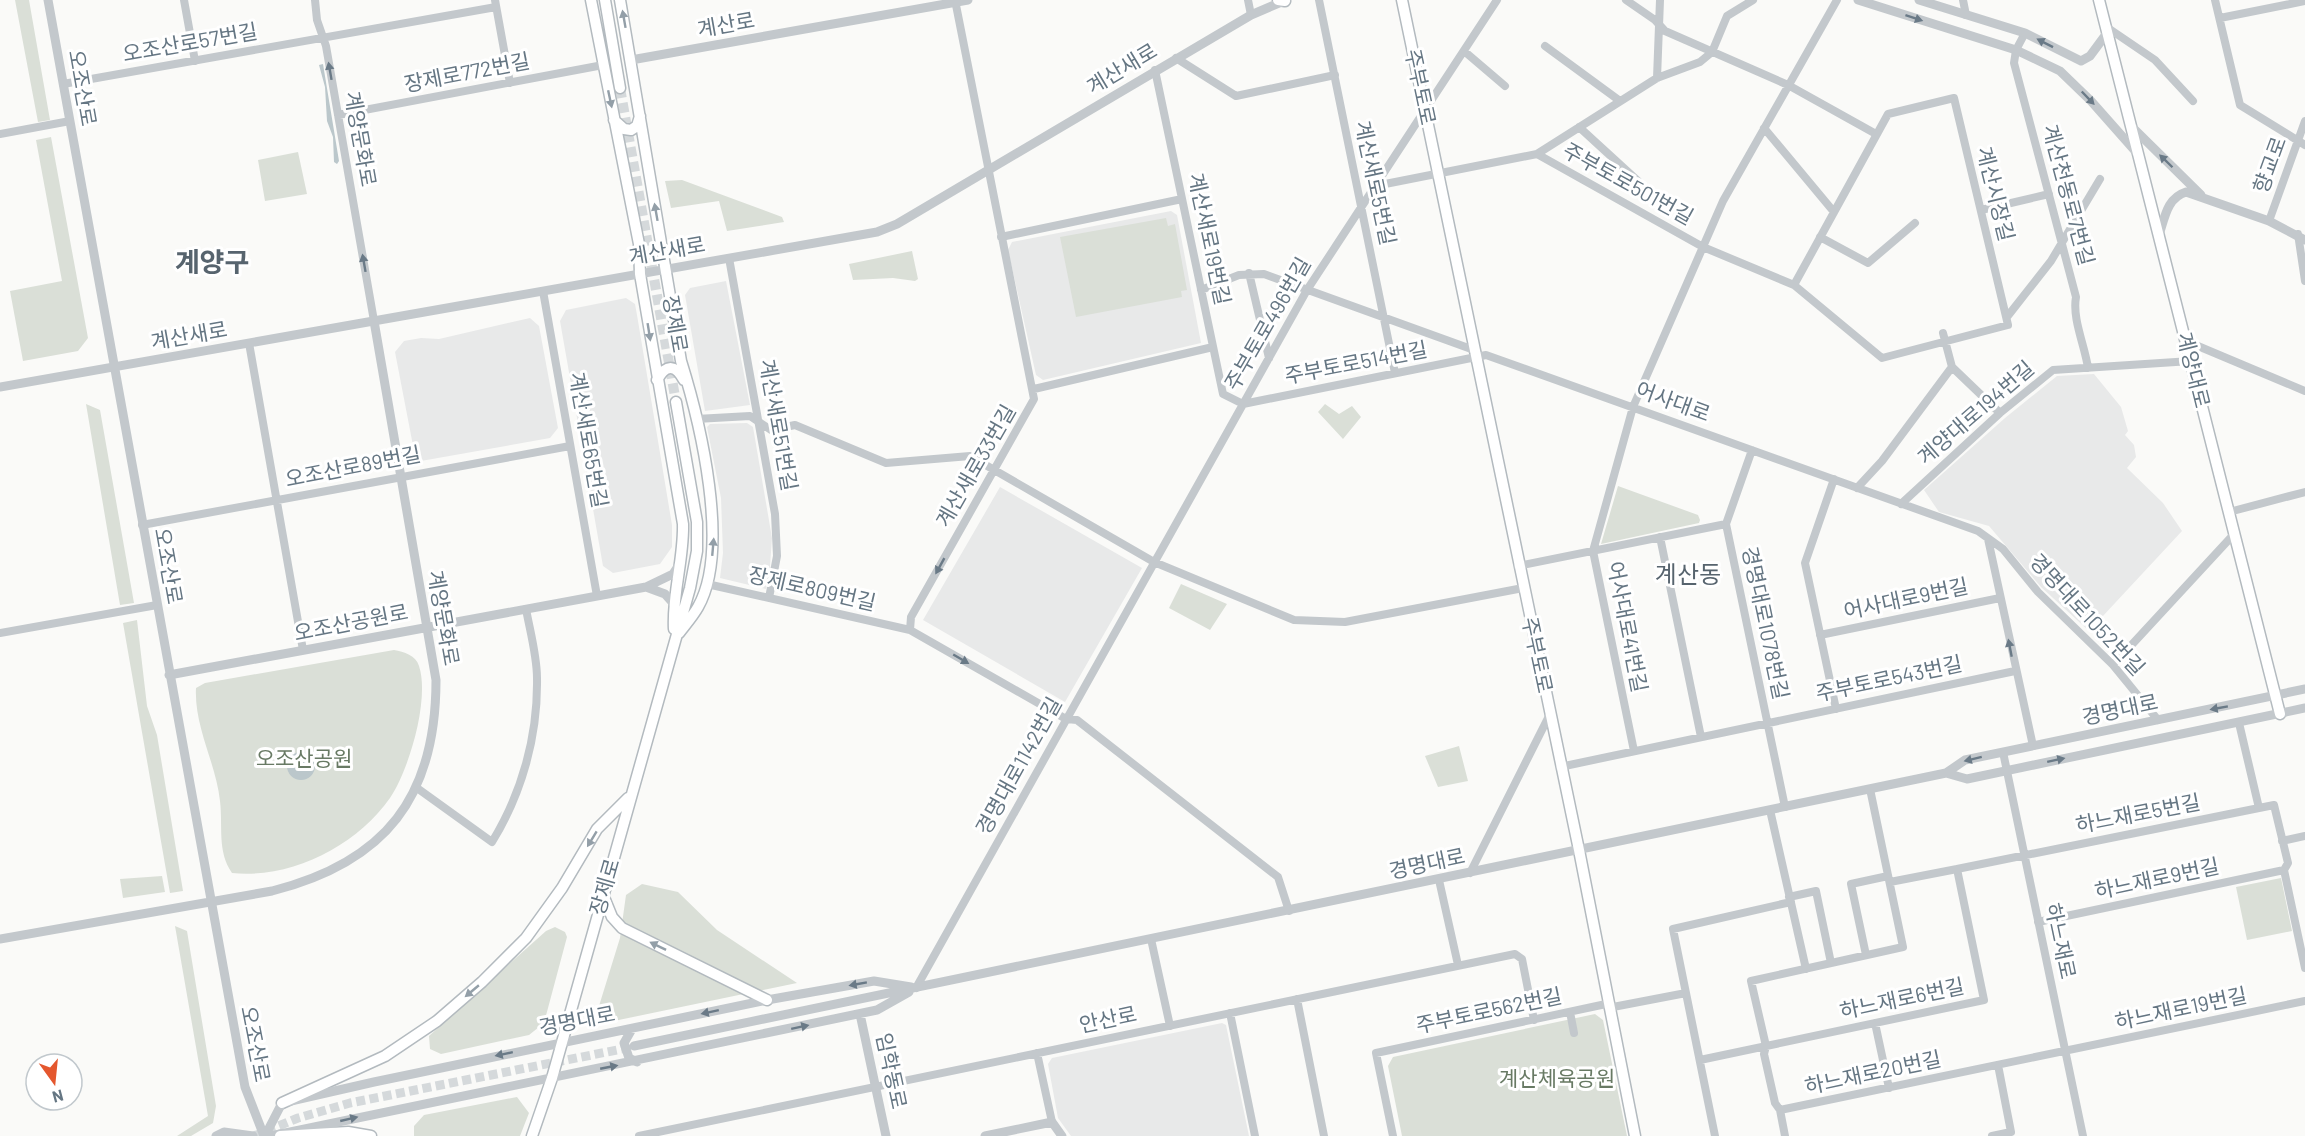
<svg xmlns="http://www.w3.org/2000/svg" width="2305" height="1136" font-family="Barlow,'Noto Sans KR',sans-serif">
  <rect width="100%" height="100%" fill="#fafaf8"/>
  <path fill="#e8e9e9" d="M1171 211 1177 215 1201 343 1043 380 1036 375 1008 250 1012 242Z
    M726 281 750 405 705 411 685 295 690 288Z
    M626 298 635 304 637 315 672 525V547L660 564 613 573 603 566 560 321 566 310Z
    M530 318 539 326 558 428 550 438 421 461 415 456 395 352 404 341 421 338 439 339Z
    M2094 374 2121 407 2128 431 2125 435 2134 445 2136 457 2127 468 2163 503 2182 531 2089 631 2041 587 1989 526 1939 512 1924 490 2005 418 2057 376Z
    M747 423 753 427 772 538 769 580 766 589 720 578 723 553 721 498 707 427 710 424Z
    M1000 487 1142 568 1065 702 923 620Z
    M1222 1023 1226 1025 1249 1136H1071L1058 1118 1048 1064 1052 1058Z"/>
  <path fill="#dadfd7" d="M15 0H29L50 120 38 122Z
    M51 137 88 338 78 351 23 361 10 291 62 281 36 140Z
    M298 152 307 194 265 201 258 160Z
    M682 180 782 217 784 222 727 231 719 201 671 208 665 181Z
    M1166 218 1168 226 1175 224 1187 290 1181 291 1182 297 1076 317 1060 237Z
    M912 251 918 279 915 281 893 278 853 280 849 264Z
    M86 404 100 410 134 603 120 605Z
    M1325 404 1339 414 1352 406 1361 417 1343 439 1318 412Z
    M1618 486 1698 515 1700 520 1699 523 1601 544Z
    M1181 584 1227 604 1210 630 1169 608Z
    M137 620 147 706 157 735 183 891 170 893 123 623Z
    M394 650C404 652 416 655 419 666 430 699 409 770 390 798 356 846 292 879 232 873 217 851 223 827 220 801 216 763 194 727 196 688L205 683Z
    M1459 746 1468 781 1438 787 1425 756Z
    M162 876 165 892 123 898 120 879Z
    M2281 878 2292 931 2247 940 2236 887Z
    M642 884 678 892 717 930 797 983 609 1022 601 1018 599 1006 620 938 626 895Z
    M175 926 187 931 216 1106 213 1123 191 1136H177L208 1116Z
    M555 927 565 932 567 937 544 1023 529 1035 441 1054 430 1049 429 1036 546 931Z
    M1595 1014 1603 1020 1627 1136H1402L1388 1066 1393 1057Z
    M517 1097 529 1113 520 1136H414V1126L424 1115Z"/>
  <path fill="#bbc7cb" d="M323 64 339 161 337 164 334 162 333 137 327 121 325 87 319 65Z
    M287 766a14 14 0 1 1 28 0a14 14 0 1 1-28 0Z"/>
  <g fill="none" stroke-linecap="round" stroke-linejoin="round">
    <path stroke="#d5d9db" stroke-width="9" stroke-dasharray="9 4.5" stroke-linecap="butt" d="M254 1136 298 1118 350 1103 632 1047"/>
    <path stroke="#d5d9db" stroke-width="10" stroke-dasharray="10 5" stroke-linecap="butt" d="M620 88 676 402"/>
    <g stroke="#b3babf" stroke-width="13">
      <path id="secondary" d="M591 0 639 244 640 274 683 524C684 559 672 593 674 629
        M605 0 620 88
        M620 0 681 361C700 422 731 549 698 607 693 616 685 625 679 633
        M1278 0 1285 1
        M1402 0 1579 850 1635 1136
        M2099 0 2280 714
        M614 120 624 129 631 130 637 126 640 116
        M657 380C666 364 675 364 684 380
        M603 895 612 917 622 928 767 1000
        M282 1103 385 1056 437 1021 482 982 526 938 562 888 597 829 628 798
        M280 1136 348 1132 371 1136
        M532 1136 552 1078 690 588 697 551V522L676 402"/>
    </g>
    <path stroke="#c3c8cc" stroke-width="8" d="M184 0 195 61
      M315 0 317 20 326 46 374 321
      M495 0 510 83
      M1248 0 1251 15
      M1319 0 1395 373
      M1626 0 1655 20 1665 31 1788 85 1876 134
      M1963 0 1966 15
      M2215 0 2240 105 2305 145
      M2220 18 2305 1
      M2105 26 2155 60 2193 101
      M2025 33 2016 50 2014 63 2076 297C2072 319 2085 346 2088 368
      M1545 46 1620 101
      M1464 51 1505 86
      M1176 58 1236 96 1335 75
      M1155 70 1223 394 1243 404 1486 355 1978 531 2003 549 2038 592 2113 665 2158 720
      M1657 78 1660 0
      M63 84 496 7
      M338 115 603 65
      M1579 127 1638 181
      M1764 128 1834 212
      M0 134 70 121
      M1537 154 1657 78 1700 62 1712 52 1727 16 1753 0
      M1375 186 1537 154 1703 247 1794 285 1882 358 2008 325 1954 98 1888 114 1794 285
      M1981 210 2049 194
      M2269 221 2305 121
      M2298 234 2305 281
      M1001 237 1182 199
      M1820 237 1868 263 1915 223
      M729 258 775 514 777 556 769 598
      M1249 273 1269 358
      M1201 290 1239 275 1264 274 1474 350
      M543 291 597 596
      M2007 317 2051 261 2100 179
      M1943 333 1952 367 2000 413
      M2186 341 2305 391
      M249 343 303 650
      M1034 389 1213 347
      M696 419 750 416 771 430 795 425 886 463 970 456 1154 562 1294 620 1345 622 1523 588
      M1752 450 1726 524 1785 807
      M1834 479 1805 563 1836 709
      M1857 488 1882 461 1952 367
      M1901 504 2000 413 2053 370 2191 361
      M2229 512 2305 492
      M142 525 570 446
      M1660 537 1701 737
      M1988 539 2033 746
      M1518 566 1726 524
      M707 584 910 630 1066 719 1077 720 1278 877 1289 911
      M910 630 911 617 1034 399 955 0
      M0 633 157 605
      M1820 635 2000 598
      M2113 665 2235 533
      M2239 723 2259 808 2274 805 2288 863 2284 870 2305 968
      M1634 751 1593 551 1633 407 1723 201 1837 0
      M2003 752 2083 1136
      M1560 767 2015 671
      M417 788 492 842C522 793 538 736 537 678 537 656 530 631 526 609
      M1770 810 1806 969
      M2282 841 2305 836
      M1470 873 1549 716
      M1439 880 1458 965
      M1890 882 1957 869
      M1789 897 1816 891 1831 963
      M2038 922 2284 870
      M1151 939 1170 1026
      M1866 955 1851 884 1888 876
      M916 988 1307 290 1497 0
      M1297 999 1324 1136
      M1570 1012 1574 1033
      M1230 1013 1255 1136
      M1875 1023 1889 1088
      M1037 1053 1052 1122
      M1700 1060 1984 1000 1957 869 2259 808
      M1780 1110 1775 1103 1764 1054 1766 1046 1751 981 1903 947 1870 789
      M639 1136 1515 954 1522 959 1534 1020
      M1393 1136 1376 1053 1606 1004 1613 1007 1686 993
      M1715 1136 1673 929 1791 902
      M1785 1136 1780 1110 2305 1001
      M1992 1136 2011 1132 1998 1065"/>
    <path stroke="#c3c8cc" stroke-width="9" d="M48 0 245 1087 264 1136
      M1858 0 2016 50 2060 71 2091 101 2137 153
      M1919 0 2025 33 2081 61 2090 56 2107 33
      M631 60 968 0
      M2131 126 2201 195
      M2159 235C2165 217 2167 198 2186 192L2269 221 2305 240
      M0 387 877 232 897 224 1251 15 1286 0
      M646 587 665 594 673 603
      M169 675 646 587 673 574 679 565
      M1946 773 1967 779 2305 708
      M0 939 272 891C386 862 436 797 436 680L374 321
      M860 1014 886 1136
      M632 1029 624 1043 629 1058 637 1062
      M634 1046 1946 773 1965 760 2305 689
      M216 1136 224 1132 253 1136
      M265 1136 282 1103 374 1082 767 1000 874 981 911 987
      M271 1136 877 1010 909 992
      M985 1136 1052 1122 1062 1136"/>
    <use href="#secondary" stroke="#fff" stroke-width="10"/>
  </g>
  <defs><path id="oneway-solid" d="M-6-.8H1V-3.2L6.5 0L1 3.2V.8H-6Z" transform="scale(1.5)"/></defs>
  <g fill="#6a7a87">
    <use href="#oneway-solid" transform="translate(1914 18) rotate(18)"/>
    <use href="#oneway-solid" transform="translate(2045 43) rotate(-153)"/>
    <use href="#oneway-solid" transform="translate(330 71) rotate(-100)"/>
    <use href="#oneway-solid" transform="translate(2088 98) rotate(46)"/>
    <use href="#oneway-solid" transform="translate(2166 161) rotate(-136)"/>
    <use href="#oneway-solid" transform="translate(364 263) rotate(-100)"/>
    <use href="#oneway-solid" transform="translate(940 566) rotate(119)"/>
    <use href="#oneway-solid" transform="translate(2010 648) rotate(-101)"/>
    <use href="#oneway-solid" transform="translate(961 659) rotate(30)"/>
    <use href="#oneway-solid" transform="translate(2219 708) rotate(170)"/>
    <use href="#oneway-solid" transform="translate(1973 759) rotate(166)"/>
    <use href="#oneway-solid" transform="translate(2056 760) rotate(-12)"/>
    <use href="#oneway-solid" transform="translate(858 984) rotate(170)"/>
    <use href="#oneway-solid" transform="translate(710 1012) rotate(168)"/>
    <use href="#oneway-solid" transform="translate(800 1027) rotate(-12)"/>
    <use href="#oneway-solid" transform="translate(504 1054) rotate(168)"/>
    <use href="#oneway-solid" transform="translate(609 1067) rotate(-11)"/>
    <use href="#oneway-solid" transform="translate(349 1119) rotate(-13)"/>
  </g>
  <g fill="#939fa8">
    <use href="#oneway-solid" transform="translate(624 19) rotate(-100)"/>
    <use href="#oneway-solid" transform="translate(610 99) rotate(78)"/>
    <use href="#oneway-solid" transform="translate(656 212) rotate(-100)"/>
    <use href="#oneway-solid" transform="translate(649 332) rotate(81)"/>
    <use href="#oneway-solid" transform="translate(713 547) rotate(-85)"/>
    <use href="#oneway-solid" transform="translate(592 839) rotate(121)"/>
    <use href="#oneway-solid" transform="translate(658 946) rotate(-154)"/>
    <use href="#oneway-solid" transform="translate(472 991) rotate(140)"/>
  </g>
  <g text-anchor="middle" stroke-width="6" stroke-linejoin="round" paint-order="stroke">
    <g font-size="21" fill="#657683" stroke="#fff">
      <text transform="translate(726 25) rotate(-10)" y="7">계산로</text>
      <text transform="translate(190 43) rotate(-10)" y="7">오조산로57번길</text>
      <text transform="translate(1122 69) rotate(-31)" y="7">계산새로</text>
      <text transform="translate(467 73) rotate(-11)" y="7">장제로772번길</text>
      <text transform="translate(1420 87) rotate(78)" y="7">주부토로</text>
      <text transform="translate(82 88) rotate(80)" y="7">오조산로</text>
      <text transform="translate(360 139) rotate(80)" y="7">계양문화로</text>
      <text transform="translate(2270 165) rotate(-70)" y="7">향교로</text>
      <text transform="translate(1375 183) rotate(78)" y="7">계산새로5번길</text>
      <text transform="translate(1628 184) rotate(29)" y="7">주부토로501번길</text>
      <text transform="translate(1995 194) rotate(76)" y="7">계산시장길</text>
      <text transform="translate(2068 195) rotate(75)" y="7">계산천동로7번길</text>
      <text transform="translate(1209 239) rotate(78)" y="7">계산새로19번길</text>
      <text transform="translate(667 251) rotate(-10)" y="7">계산새로</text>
      <text transform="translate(675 324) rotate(80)" y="7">장제로</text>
      <text transform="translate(1268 324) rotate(-60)" y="7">주부토로496번길</text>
      <text transform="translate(189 336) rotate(-10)" y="7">계산새로</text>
      <text transform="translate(1356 363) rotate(-11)" y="7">주부토로514번길</text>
      <text transform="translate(2193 370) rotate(76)" y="7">계양대로</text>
      <text transform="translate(1673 402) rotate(20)" y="7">어사대로</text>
      <text transform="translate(1976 413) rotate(-41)" y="7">계양대로194번길</text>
      <text transform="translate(778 425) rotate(80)" y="7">계산새로51번길</text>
      <text transform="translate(588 440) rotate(80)" y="7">계산새로65번길</text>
      <text transform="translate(976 466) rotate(-60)" y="7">계산새로33번길</text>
      <text transform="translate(353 467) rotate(-11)" y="7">오조산로89번길</text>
      <text transform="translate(168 566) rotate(80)" y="7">오조산로</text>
      <text transform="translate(812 589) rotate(13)" y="7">장제로809번길</text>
      <text transform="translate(1906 599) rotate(-12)" y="7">어사대로9번길</text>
      <text transform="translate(2087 615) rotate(47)" y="7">경명대로1052번길</text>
      <text transform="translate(443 618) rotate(80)" y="7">계양문화로</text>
      <text transform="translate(351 623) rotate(-11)" y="7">오조산공원로</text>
      <text transform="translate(1765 623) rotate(78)" y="7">경명대로1078번길</text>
      <text transform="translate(1627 627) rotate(79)" y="7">어사대로41번길</text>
      <text transform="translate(1537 655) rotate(78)" y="7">주부토로</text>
      <text transform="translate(1889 679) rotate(-12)" y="7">주부토로543번길</text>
      <text transform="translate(2120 710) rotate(-12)" y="7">경명대로</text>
      <text transform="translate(1019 766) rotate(-61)" y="7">경명대로1142번길</text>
      <text transform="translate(2138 814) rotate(-11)" y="7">하느재로5번길</text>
      <text transform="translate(1427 864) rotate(-12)" y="7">경명대로</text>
      <text transform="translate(2157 879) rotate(-12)" y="7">하느재로9번길</text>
      <text transform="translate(605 887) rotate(-74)" y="7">장제로</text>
      <text transform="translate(2060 941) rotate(78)" y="7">하느재로</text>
      <text transform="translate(1902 999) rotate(-12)" y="7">하느재로6번길</text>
      <text transform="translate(2181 1009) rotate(-12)" y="7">하느재로19번길</text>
      <text transform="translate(1489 1011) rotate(-12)" y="7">주부토로562번길</text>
      <text transform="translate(1108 1020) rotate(-12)" y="7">안산로</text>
      <text transform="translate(577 1021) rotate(-11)" y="7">경명대로</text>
      <text transform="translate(255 1044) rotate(79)" y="7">오조산로</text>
      <text transform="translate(891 1071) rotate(78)" y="7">임학동로</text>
      <text transform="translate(1873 1073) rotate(-12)" y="7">하느재로20번길</text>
    </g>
    <g font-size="21" fill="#687a64" stroke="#fff">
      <text x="304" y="766">오조산공원</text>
      <text x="1557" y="1086">계산체육공원</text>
    </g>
    <g font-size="24" fill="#57646e" stroke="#fff">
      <text x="1688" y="583">계산동</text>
    </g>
    <g font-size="27" font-weight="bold" fill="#57646e" stroke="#fff">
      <text x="212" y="272">계양구</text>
    </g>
  </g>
  <g transform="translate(54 1082) rotate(165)"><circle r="28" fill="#ffffff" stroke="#c1c8cd" stroke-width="1.5"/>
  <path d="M0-4.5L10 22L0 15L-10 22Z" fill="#e4572e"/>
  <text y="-9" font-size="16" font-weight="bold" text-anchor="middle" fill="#657683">N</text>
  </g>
</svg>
